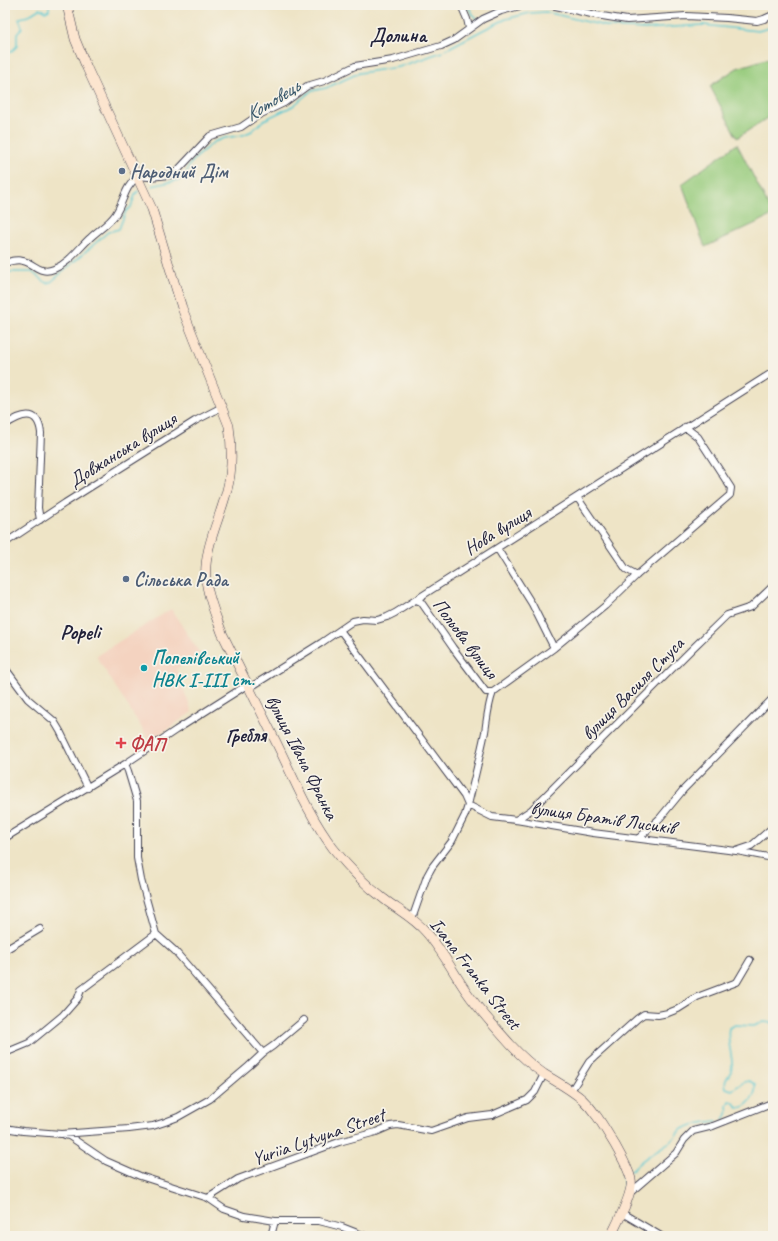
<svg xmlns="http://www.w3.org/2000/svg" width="778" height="1241" font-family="Caveat,sans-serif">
  <rect width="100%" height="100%" fill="#f7f3e8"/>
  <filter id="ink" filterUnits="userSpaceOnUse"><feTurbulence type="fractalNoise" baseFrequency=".025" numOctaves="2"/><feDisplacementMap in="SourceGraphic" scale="8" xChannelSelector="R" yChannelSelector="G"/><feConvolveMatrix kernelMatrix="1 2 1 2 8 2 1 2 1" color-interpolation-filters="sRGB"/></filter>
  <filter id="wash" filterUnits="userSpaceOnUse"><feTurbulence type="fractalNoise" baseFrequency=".012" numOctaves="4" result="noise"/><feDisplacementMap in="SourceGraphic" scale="16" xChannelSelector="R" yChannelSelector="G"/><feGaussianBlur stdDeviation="0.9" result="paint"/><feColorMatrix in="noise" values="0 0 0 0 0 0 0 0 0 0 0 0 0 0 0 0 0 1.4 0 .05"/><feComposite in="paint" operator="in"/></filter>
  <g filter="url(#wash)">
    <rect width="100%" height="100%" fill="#eee4c6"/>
    <path fill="#f4d3c0" d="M171 609 201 655 176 669 192 712 150 741 96 656Z"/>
    <path fill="#96cb7c" stroke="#5c765c" d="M769 58 773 66V110L767 118 737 138 710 86 737 68Z
      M737 144 773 215 705 247 682 184Z"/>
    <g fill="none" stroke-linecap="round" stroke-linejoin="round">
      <path stroke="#5dc9d2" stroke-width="1.5" d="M467 5 478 22
        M445 50 483 30 506 19 530 13 546 12 609 27 645 29 703 25 758 31 773 27
        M5 55 13 50 17 46V34C23 27 23 28 19 19L20 18 28 16 39 9 44 10 45 12 49 10V5
        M152 186 179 180 185 176 190 164 203 151 214 142 225 138 243 135 252 131 264 120 293 106 311 91 326 88 359 73 399 67 442 52
        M5 272H32L46 283 51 282 108 232 119 229 126 211 131 207 135 195 138 191
        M724 1119C728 1115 728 1111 727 1105L729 1101 733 1102 738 1108C749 1107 757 1094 755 1084L749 1081 744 1082 732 1090 726 1088C723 1077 731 1077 732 1067 733 1054 726 1042 729 1028L734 1025 754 1026 763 1022 773 1023
        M631 1171C642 1158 657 1151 671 1141 675 1138 677 1132 681 1130 689 1124 707 1122 717 1121
        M606 1236 610 1224 625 1194 623 1176 627 1174"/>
    </g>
  </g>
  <g filter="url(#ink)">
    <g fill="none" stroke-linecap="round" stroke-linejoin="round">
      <g stroke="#413f50" stroke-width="8">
        <path id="street" d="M461 5 467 19 469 28
          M551 5 596 15 627 20 686 16 727 18 757 21 764 19 773 15
          M5 263C11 261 17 259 23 261 35 263 39 275 54 269 69 263 79 248 90 238 98 230 109 224 115 215 125 200 123 189 138 176L149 177 170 175 177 171 210 136 241 127 257 116 284 103 307 86 324 81 355 66 393 60 441 46 454 40 483 19 501 11 524 5
          M5 425C20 415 38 407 41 433L38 508 40 520
          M685 427 698 437 731 488 730 495 637 575 605 606 554 648 493 692C488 705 487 719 485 732 480 756 474 780 468 805L492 817 516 820 593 833 736 851 751 846 773 827
          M577 497 626 569 637 575
          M5 543 65 503 195 421 222 407
          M497 548 532 604 554 648
          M416 600 421 602 453 648 486 692H493
          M340 630 464 796 468 805 465 815 452 841 432 867 427 876 412 919
          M5 668 28 699 54 721 60 731 88 788
          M249 688 321 643 353 621 363 619 377 620 387 617 395 613 773 372
          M125 764 128 771 137 801V858L141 880 156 934 175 951 263 1053
          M516 820 531 810 694 647 727 615 751 607 773 586
          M5 838 125 764 176 730 247 685
          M639 838 660 818 683 790 773 698
          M737 851 773 858
          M5 950 40 929
          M5 1053 29 1043 63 1015 78 998 81 990 156 934
          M571 1091 589 1062 638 1018 644 1014 658 1015 668 1013 678 1009 697 997 737 982 750 960
          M5 1128 23 1131 61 1134 129 1129 153 1126 165 1122 178 1117 210 1099 249 1066 263 1053 273 1046 304 1020
          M65 1135 69 1136 106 1161 140 1176 208 1198 224 1209 244 1216 275 1221H319L342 1227 365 1236
          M631 1192 676 1153 684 1140 693 1131 713 1126 769 1104H773
          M208 1198 238 1179 339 1142 376 1132 390 1126 398 1125 431 1131 468 1118 492 1115 527 1100 535 1092 544 1074
          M622 1213 661 1236
          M271 1236 275 1221"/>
      </g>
      <g stroke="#413f50" stroke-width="10">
        <path id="secondary" d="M67 5 75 39 87 68 152 209 182 308 229 426C232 448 233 469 227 490 220 519 203 549 206 580 208 598 216 616 222 633 239 668 257 703 274 738 293 776 308 815 333 848 348 867 365 885 384 899 398 910 414 918 426 932 442 950 453 972 466 991 479 1010 495 1027 510 1044 520 1055 531 1065 544 1074 557 1082 570 1089 582 1099 596 1112 605 1129 615 1145 621 1156 628 1167 631 1179 634 1192 617 1223 611 1236"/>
      </g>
      <use href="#street" stroke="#fff" stroke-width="6"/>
      <use href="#secondary" stroke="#fce5cf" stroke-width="9"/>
    </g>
  </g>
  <g fill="#5c6f8a" stroke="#f7f3e8" stroke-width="1.5">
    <circle cx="122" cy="171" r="4"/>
    <circle cx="126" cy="579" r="4"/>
  </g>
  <circle fill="#0f9aa8" stroke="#f7f3e8" stroke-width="1.5" cx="144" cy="668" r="4"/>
  <path fill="#e0444e" stroke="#f7f3e8" stroke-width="1.5" d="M119 737h4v4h4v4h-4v4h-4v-4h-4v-4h4z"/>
  <g text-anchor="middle" stroke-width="3.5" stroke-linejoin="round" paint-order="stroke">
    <g font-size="19" font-weight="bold" fill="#4e5e75" stroke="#f7f3e8" text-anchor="start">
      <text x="130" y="178">Народний Дім</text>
      <text x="134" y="586">Сільська Рада</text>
    </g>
    <g font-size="19" fill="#22223b" stroke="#f7f3e8">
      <text transform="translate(122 449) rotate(-32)" y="7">Довжанська вулиця</text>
      <text transform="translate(497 530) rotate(-32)" y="7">Нова вулиця</text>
      <text transform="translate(466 638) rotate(53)" y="7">Польова вулиця</text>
      <text transform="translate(632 688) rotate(-45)" y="7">вулиця Василя Стуса</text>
      <text transform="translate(303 757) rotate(63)" y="7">вулиця Івана Франка</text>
      <text transform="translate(603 817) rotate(8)" y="7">вулиця Братів Лисиків</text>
      <text transform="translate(476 973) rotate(52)" y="7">Ivana Franka Street</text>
      <text transform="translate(318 1136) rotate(-19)" y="7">Yuriia Lytvyna Street</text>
    </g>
    <g font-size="19" font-weight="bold" fill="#0d838f" stroke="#f7f3e8" text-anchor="start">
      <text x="152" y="664">Попелівський<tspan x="152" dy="22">НВК І-ІІІ ст.</tspan></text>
    </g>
    <g font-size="19" font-weight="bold" fill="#be3a42" stroke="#f7f3e8" text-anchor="start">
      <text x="130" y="750">ФАП</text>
    </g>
    <g font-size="20" font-weight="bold" fill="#22223b" stroke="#f7f3e8">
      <text x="398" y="42">Долина</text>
      <text x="246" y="742">Гребля</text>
    </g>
    <g font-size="20" font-style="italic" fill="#345468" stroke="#f7f3e8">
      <text transform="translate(272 100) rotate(-32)" y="7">Котовець</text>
    </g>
    <g font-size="21" font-weight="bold" fill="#22223b" stroke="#f7f3e8">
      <text x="80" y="639">Popeli</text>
    </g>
  </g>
  <rect width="778" height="1241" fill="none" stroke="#f7f3e8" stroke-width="20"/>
</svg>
